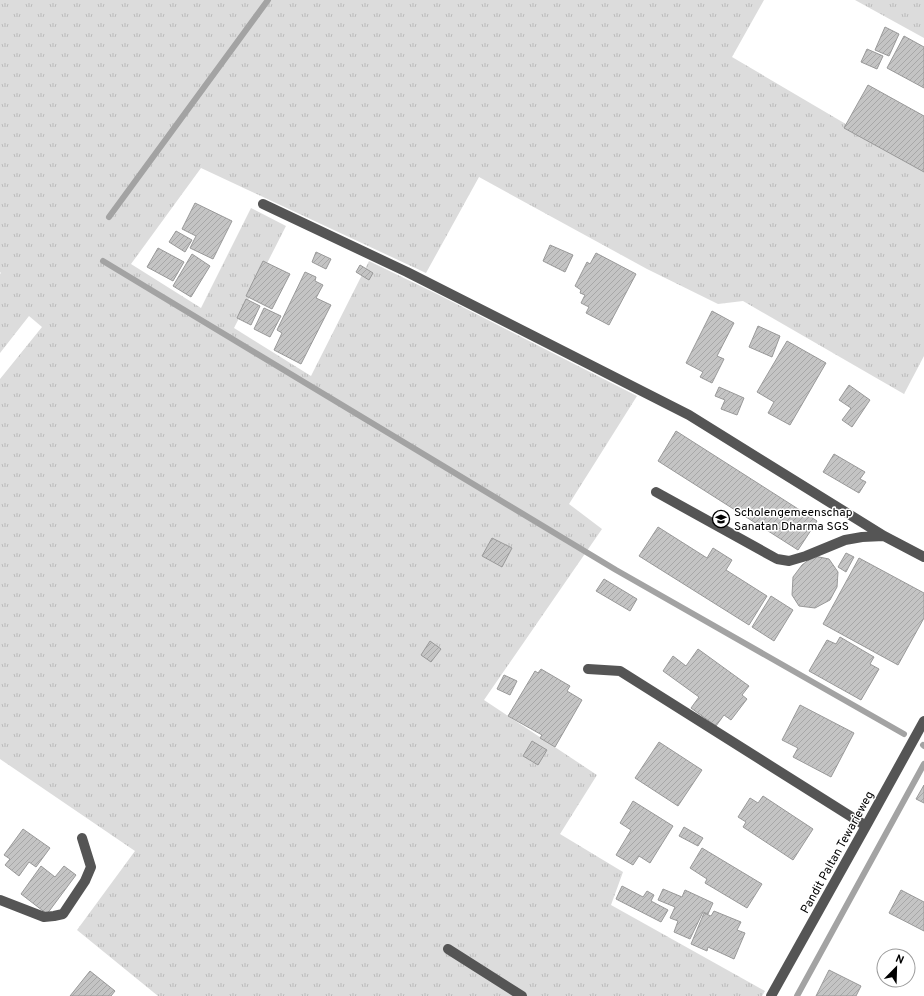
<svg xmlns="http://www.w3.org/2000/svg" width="924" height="996" font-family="Overpass,sans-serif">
  <defs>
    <pattern id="grass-tufts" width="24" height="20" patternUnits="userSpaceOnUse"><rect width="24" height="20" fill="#dcdcdc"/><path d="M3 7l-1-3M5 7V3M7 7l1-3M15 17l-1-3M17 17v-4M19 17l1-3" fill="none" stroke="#bbb"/></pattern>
    <pattern id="building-hatch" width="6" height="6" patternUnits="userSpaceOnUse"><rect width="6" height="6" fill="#c4c4c4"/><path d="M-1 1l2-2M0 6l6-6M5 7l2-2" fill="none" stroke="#a7a7a7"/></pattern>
  </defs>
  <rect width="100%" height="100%" fill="#fff"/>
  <path fill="url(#grass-tufts)" d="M0 0H764L732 57 924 170V356L904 394 743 301 718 304 647 269 479 177 426 273 201 168 131 264 201 308 251 208 286 226 234 328 311 376 369 261 439 295 637 396 569 504 602 529 484 700 597 775 560 834 623 872 611 905 765 991 762 996H158L77 930 135 851 0 759V379L42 327 29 316 0 353V274L1 273 0 272Z
    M855 0H924V38Z"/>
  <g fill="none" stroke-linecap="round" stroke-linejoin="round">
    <path stroke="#a3a3a3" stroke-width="6" d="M109 217 268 0
      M103 261 616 570 904 734
      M923 745 924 746
      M797 996 924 764"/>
  </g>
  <path fill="url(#building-hatch)" stroke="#999" d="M885 27 899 34 889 56 875 50Z
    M904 36 924 47V88L887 68Z
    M867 49 883 56 877 69 861 62Z
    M868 85 924 116V172L844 128Z
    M195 203 232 221 213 259 190 248 196 236 182 229Z
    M176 231 192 240 185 252 169 242Z
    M550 245 573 255 565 272 543 261Z
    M158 248 184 262 173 281 147 267Z
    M316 252 331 259 326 269 312 262Z
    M596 253 636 274 609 325 586 313 589 307 581 303 585 295 580 293 581 290 575 286 587 262 590 264Z
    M192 254 210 266 191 297 173 286Z
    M263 261 290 274 272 309 246 296Z
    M360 265 373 273 369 280 356 272Z
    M305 272 316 277 315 281 323 285 316 298 331 305 301 364 274 350 282 333 277 330Z
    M246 299 260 306 251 325 237 318Z
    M264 308 281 316 270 337 254 329Z
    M712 311 734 323 717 356 724 359 712 383 700 377 703 372 686 363Z
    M758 326 780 336 772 357 749 347Z
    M787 341 826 363 790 425 768 413 774 402 757 392Z
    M849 385 870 400 852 427 842 420 851 408 839 400Z
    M719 387 744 398 737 415 721 409 725 400 715 396Z
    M676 431 817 521 798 550 658 461Z
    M834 454 865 472 860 479 866 482 859 493 823 472Z
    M658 527 707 558 713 548 732 560 726 570 767 596 749 625 639 556Z
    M492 538 512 548 502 567 482 556Z
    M846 553 854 557 846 572 838 567Z
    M814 556 829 559 838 572 837 587 830 600 815 608 799 606 792 595 793 577 802 565Z
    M859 558 924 593V618L898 665 823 624Z
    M604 579 637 599 630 611 596 591Z
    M771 596 793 610 774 641 752 627Z
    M840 637 874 657 870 664 879 669 861 700 809 671 827 640 836 644Z
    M430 641 441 649 431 662 421 655Z
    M698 649 749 686 742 695 747 699 731 720 724 715 716 726 691 708 699 697 663 671 673 656 686 666Z
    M541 669 570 686 567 691 582 700 555 747 540 738 542 735 508 716 535 671 538 673Z
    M504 675 517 681 510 695 497 689Z
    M800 705 854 733 831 777 793 757 798 748 782 740Z
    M532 741 547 750 538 765 523 756Z
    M659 742 702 770 678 806 635 778Z
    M924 785V803L916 799Z
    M763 796 813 829 793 860 743 827 746 822 738 817 750 798 758 803Z
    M633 801 673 826 650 863 639 856 633 865 616 855 631 830 620 823Z
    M684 827 703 838 698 846 679 836Z
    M23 829 50 848 36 867 29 862 19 876 5 865 10 859 4 855Z
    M702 848 762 884 747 908 705 883 707 879 690 868Z
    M41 866 55 877 64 866 76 875 47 914 21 894Z
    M622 886 643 897 647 891 654 895 651 901 668 910 661 922 616 899Z
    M663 889 682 897 685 890 713 903 708 914 703 912 690 939 674 932 678 921 670 918 675 907 658 900Z
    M901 890 924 902V931L889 913Z
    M714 911 741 922 737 930 745 933 734 959 708 947 707 951 691 944 704 913 711 916Z
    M829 970 861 986 856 996H816Z
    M90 971 115 991 111 996H70Z"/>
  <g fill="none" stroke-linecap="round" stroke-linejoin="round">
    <path stroke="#555" stroke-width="10" d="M263 204 407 272 689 415 884 536 924 557
      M656 492 777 559 789 561 806 556 845 540 862 537 884 536
      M588 669 620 671 866 826
      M0 900 44 917 54 916 63 914 85 881 91 867 82 838
      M448 949 522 996
      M771 996 866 826 924 721"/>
  </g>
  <defs>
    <g id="school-ring" transform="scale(0.9)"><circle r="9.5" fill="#fff" stroke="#000" stroke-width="1.5"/><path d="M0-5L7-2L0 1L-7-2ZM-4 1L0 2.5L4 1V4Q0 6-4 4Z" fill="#000"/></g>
  </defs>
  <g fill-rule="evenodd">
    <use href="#school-ring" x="721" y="519"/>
  </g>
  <g text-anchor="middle" stroke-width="3" stroke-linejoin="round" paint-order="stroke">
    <g font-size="12" fill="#000" stroke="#fff" text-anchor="start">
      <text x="734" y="516">Scholengemeenschap<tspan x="734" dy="14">Sanatan Dharma SGS</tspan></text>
    </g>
    <g font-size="12" fill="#000" stroke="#fff">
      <text transform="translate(837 852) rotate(-61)" y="4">Pandit Paltan Tewarieweg</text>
    </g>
  </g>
  <g transform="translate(896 968) rotate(23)"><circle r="19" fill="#ffffff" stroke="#999999"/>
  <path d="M0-3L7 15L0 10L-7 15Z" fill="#000000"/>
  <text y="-6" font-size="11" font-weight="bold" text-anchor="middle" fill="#000000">N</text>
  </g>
</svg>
